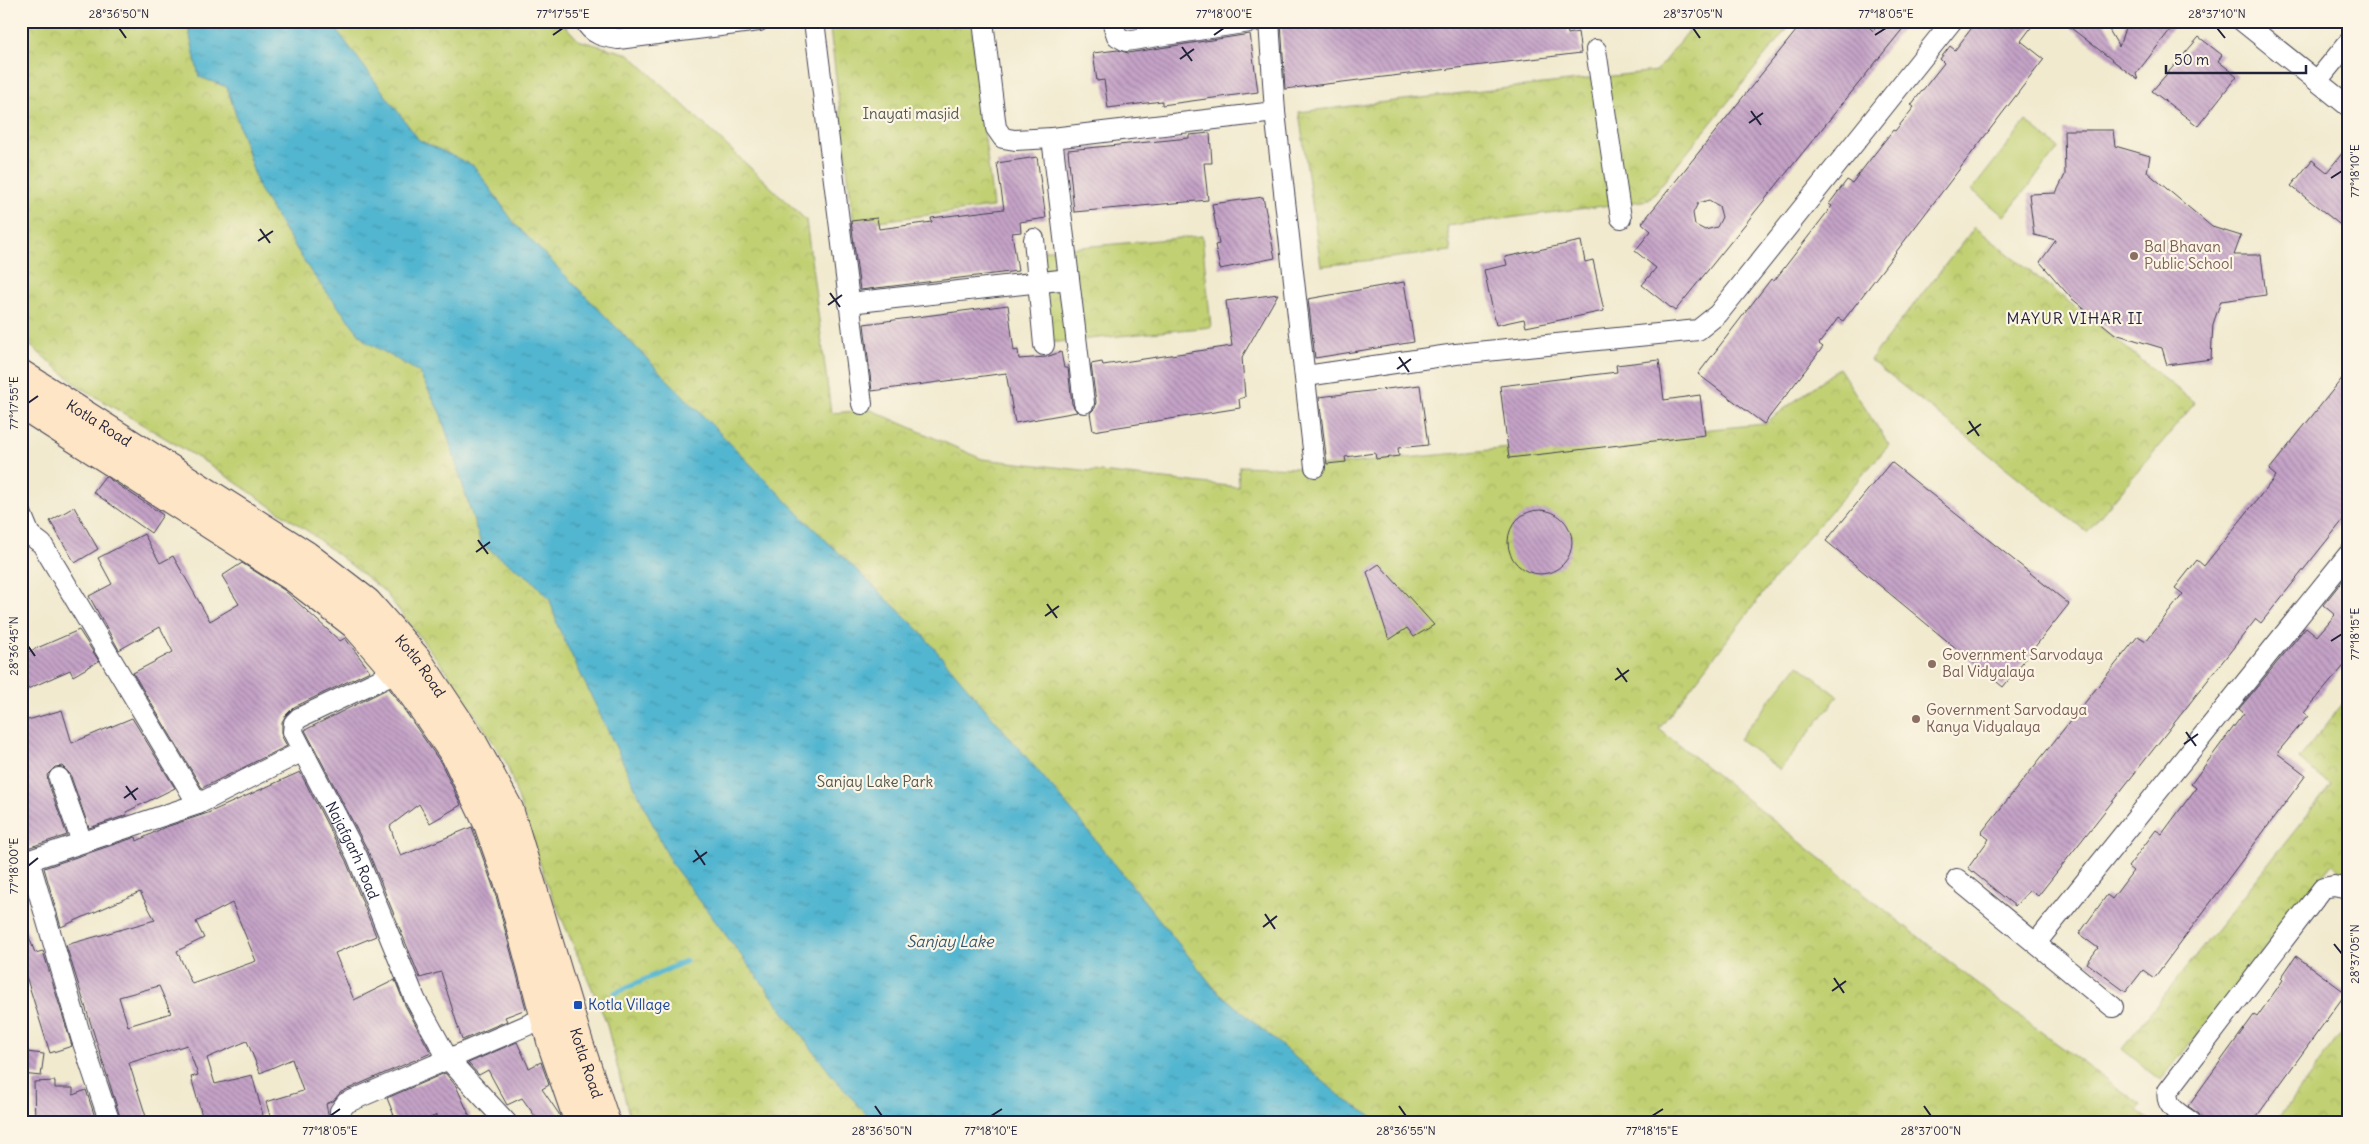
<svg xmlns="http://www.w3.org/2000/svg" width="2369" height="1144" font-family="Delius,sans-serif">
  <defs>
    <pattern id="park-crowns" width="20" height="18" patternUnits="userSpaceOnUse" patternTransform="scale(1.25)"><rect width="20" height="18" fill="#c1d072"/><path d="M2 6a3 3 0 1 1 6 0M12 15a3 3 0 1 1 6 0" fill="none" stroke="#a6b264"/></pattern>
    <pattern id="water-ripples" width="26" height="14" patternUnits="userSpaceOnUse" patternTransform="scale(1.25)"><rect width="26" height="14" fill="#52b6d0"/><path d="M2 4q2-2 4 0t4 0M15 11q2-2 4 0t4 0" fill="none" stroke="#4494aa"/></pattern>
    <pattern id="building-back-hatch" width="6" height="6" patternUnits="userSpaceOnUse" patternTransform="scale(1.25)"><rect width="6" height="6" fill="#c5a3c7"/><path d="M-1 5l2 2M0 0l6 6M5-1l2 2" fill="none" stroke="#a084a3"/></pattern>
  </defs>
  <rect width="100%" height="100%" fill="#fcf5e5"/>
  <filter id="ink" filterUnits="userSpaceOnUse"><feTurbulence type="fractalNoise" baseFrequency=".02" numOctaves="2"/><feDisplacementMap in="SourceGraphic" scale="10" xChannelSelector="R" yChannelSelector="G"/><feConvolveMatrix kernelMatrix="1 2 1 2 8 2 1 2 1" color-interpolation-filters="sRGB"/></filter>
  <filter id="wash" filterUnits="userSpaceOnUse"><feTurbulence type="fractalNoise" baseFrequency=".0096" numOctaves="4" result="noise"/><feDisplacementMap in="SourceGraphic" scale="20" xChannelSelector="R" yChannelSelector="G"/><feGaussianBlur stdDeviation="1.12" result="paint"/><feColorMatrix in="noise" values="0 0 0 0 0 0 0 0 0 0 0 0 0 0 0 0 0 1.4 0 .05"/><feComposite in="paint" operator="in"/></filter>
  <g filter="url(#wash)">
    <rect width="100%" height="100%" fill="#f1eacf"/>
    <path fill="url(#park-crowns)" stroke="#727956" d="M21 21H561L578 40 629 54 806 220 831 413 871 410 982 459 1238 487 1239 466 1300 468 1764 424 1839 368 1889 445 1793 554 1659 729 2000 1002 2141 1105 2137 1111 2151 1122 631 1123 606 1021 547 884 506 762 444 668 384 591 309 532 207 463 81 388 21 338Z
      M829 21H971L993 207 854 224Z
      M1697 21H1793L1649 200 1447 226 1451 251 1321 266 1299 112 1656 71Z
      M1975 227 2195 403 2087 532 1870 360Z
      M1202 236 1211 327 1047 343 1038 251Z
      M2348 697V876L2332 864 2161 1080 2122 1049 2331 785 2299 759Z
      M2348 1024V1123H2275Z"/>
    <path fill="#c1d072" stroke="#727956" d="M2026 121 2059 148 2004 216 1972 190Z
      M1798 665 1838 696 1780 770 1739 739Z"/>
    <path fill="url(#water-ripples)" stroke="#3a6c86" d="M187 21H330L419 140 474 166 515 224 809 524 917 628 1072 811 1215 989 1345 1100 1383 1123H874L833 1077 672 864 558 627 550 600 531 579 481 544 441 415 419 372 365 341 311 272 259 189 227 87 199 77Z"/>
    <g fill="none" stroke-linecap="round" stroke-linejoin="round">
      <path stroke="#52b6d0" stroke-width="5.5" d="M615 993 686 961"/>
    </g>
    <g id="blocks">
      <path fill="url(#building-back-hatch)" fill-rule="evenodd" d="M1281 21H1566L1568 34 1578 32 1581 53 1285 89Z
        M1804 21H1863L1873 31 1883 21H1909L1675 311 1642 285 1656 268 1635 251 1651 231 1642 223ZM1709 200 1719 206 1722 217 1717 227 1705 230 1695 225 1693 213 1698 203Z
        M1977 21H2036L2021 41 2044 59 1843 321 1838 318 1819 344 1823 347 1764 424 1698 374 1771 279 1774 281 1832 206 1829 204 1847 180 1852 183 1893 130 1895 131 1914 107 1911 105 1944 63 1940 59 1950 46 1955 50Z
        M2062 21H2104L2119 47 2127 21H2177L2136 74 2138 80Z
        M1250 34 1258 92 1162 105V101L1108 108 1104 80 1097 81 1093 53 1118 50 1128 53Z
        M2199 37 2222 55 2218 61 2237 76 2198 126 2152 91Z
        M2064 130H2113L2115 146 2150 156 2147 172 2212 227 2241 236 2234 255H2261L2266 295 2221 301 2213 324 2211 359 2167 365 2162 348 2115 334 2071 298 2040 262 2056 240 2034 235 2029 194 2056 193 2065 175Z
        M1210 133 1212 163H1204L1208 200 1074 212 1068 150 1189 138V135Z
        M2348 146V231L2291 186 2312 160 2327 172Z
        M1037 157 1046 218 1020 222 1021 232 1012 233 1018 271 860 290 851 221 877 218 879 229 932 222 931 218 1004 209 997 163Z
        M1263 197 1275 258 1220 269 1215 245 1219 244 1212 204Z
        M1581 241 1585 262 1593 260 1604 311 1526 327 1524 319 1496 325 1484 270 1507 265 1505 257Z
        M1404 282 1414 342 1315 358 1308 299Z
        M1278 294 1242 357 1245 397 1239 399 1240 408 1093 431 1090 413 1095 408 1096 402 1091 364 1102 362 1103 365 1232 346 1226 301Z
        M1008 305 1014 351 1018 350 1019 359 1046 357 1061 352 1064 368H1068L1072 404 1077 412 1015 423 1006 373 872 391 864 324Z
        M1659 360 1664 400 1700 395 1705 435 1509 458 1500 386 1617 372 1616 365Z
        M2348 371V514L2261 623 2256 619 2038 896 2030 890 2015 906 1968 868 1989 839 1981 833 2138 636 2146 641 2183 594 2175 588 2197 560 2204 566 2276 476 2269 470Z
        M1420 385 1428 445 1398 448 1399 456 1376 459 1375 453 1345 457 1346 462 1327 464 1319 397Z
        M1891 462 2069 604 2003 687 1826 541Z
        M105 476 163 515 151 533 93 492Z
        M74 507 98 549 75 563 50 521Z
        M1508 542a32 32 0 1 1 64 0a32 32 0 1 1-64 0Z
        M144 534 160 563 173 556 210 621 239 604 222 576 242 563 284 590 340 641 345 638 370 671 294 707 286 715 282 722V737L287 746 202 788 133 673 173 652 160 627 119 650 89 596 112 584 98 558Z
        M1379 564 1434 625 1414 637 1407 628 1389 640 1367 572Z
        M2348 574V661L2304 713 2308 716 2277 753 2306 775 2154 978 2143 970 2126 992 2087 963 2098 948 2079 934 2107 895 2112 899 2133 871 2128 867 2156 830 2162 834 2196 788 2191 784 2244 713 2239 709 2306 627 2317 636 2335 615 2323 605Z
        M79 630 99 661 73 676 70 670 21 692V655Z
        M389 688 441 763 461 805 430 823 419 804 390 826 396 844 401 856 472 827 495 892 526 1009 505 1017 507 1021 462 1040 441 972 420 978 368 851 305 730Z
        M62 710 72 743 132 718 175 788 126 812 127 815 89 828 70 774 62 766 55 767 47 775 48 782 67 835 21 850V722Z
        M300 772 346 861 376 936 335 953 354 1000 395 980 405 1005 431 1053 341 1092 333 1101 326 1104 330 1123H272L266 1102 303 1091 292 1059 260 1073 247 1041 207 1058 215 1084 252 1075 263 1115 231 1123H204L191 1077 198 1075 187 1045 129 1063 148 1123H122L66 945 155 920 140 892 61 927 44 868 136 837 137 841 163 828 208 813ZM232 903 256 961 192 984 177 951 204 938 196 922ZM159 986 171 1013 128 1026 119 997Z
        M21 921H23L35 953 43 951 72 1046 50 1053 21 960Z
        M2296 956 2346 993 2252 1123H2204L2199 1114 2188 1106 2254 1015 2257 1017 2283 980 2281 978Z
        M517 1042 529 1068 541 1062 549 1085 542 1089 559 1114 562 1123H540L522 1098 507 1105 488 1070 479 1075 468 1063Z
        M26 1052 44 1054 41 1076 22 1074Z
        M445 1073 456 1086 473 1123H440L437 1115 419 1123H397L387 1098Z
        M55 1081V1088H73V1095L86 1090 97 1123H35L34 1082Z"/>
    </g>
  </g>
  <g filter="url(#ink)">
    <use href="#blocks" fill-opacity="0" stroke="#414051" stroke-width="1"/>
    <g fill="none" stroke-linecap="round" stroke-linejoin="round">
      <g stroke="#414051" stroke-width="22">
        <g id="street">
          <path d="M585 21C592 35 605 37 618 39L759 21"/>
          <path d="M814 21 862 404"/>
          <path d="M983 21 996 128 1003 138 1015 140 1052 138 1275 112"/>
          <path d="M1112 21 1117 36 1126 41 1256 21"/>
          <path d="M1269 21 1275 112 1315 467"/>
          <path d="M2242 21 2348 106"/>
          <path d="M1596 50 1621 218"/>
          <path d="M2317 81 2348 43"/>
          <path d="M1052 138 1084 403"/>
          <path d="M1034 239 1044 345"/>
          <path d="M849 303 1069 279"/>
          <path d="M1306 376 1456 354 1698 330 1718 314 1952 21"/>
          <path d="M21 513 30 535"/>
          <path d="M21 534 30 535 42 544 198 804"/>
          <path id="s1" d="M396 672 299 718 294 723 293 732 357 856 415 999 448 1059 507 1123"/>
          <path d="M59 778 82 842"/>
          <path d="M29 860 81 1037 110 1123"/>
          <path d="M21 863 198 804 303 751"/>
          <path d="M1957 879 2113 1007"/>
          <path d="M2036 943 2348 555"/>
          <path d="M342 1123 340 1111 346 1103 558 1012"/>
          <path d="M2192 1123C2182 1115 2164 1107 2168 1091L2323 888 2334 886 2348 889"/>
        </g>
      </g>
      <g stroke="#414051" stroke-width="30">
        <g id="secondary">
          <path id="s2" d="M21 374 306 555 367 602 417 659 473 743 509 809 578 1040 606 1123"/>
          <path d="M21 404 294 578 355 625 402 679 455 755 488 824 510 887 552 1045 579 1123"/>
        </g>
      </g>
      <use href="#street" stroke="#fff" stroke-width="20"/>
      <use href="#secondary" stroke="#fde5c5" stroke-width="28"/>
    </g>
  </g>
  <path fill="none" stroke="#22223b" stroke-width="2" d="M119 28 126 38M1693 28 1700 38M2217 28 2225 38M553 35 563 28M1214 35 1224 28M1875 35 1886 28M1182 47 1192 61M1180 59 1194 49M1751 111 1761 125M1749 123 1763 113M2331 178 2342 171M260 229 270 243M258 241 273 231M830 293 840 307M828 305 842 295M1399 357 1409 372M1397 369 1411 359M28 403 38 396M1969 421 1979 436M1967 434 1981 424M478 540 488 554M476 552 490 542M1047 604 1057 618M1045 616 1059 606M2331 641 2342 634M28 646 35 656M1617 668 1627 682M1615 680 1629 670M2186 732 2196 746M2184 744 2198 734M126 786 136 800M124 798 138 788M695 850 705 865M693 862 707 852M28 866 38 858M1265 914 1275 929M1263 927 1277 916M2334 944 2342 954M1834 978 1844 993M1832 991 1846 981M875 1106 882 1116M1399 1106 1406 1116M1924 1106 1931 1116M330 1116 340 1109M991 1116 1002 1109M1652 1116 1663 1109"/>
  <g fill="#8d6e63" stroke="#fcf5e5" stroke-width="2">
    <circle cx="2134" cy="256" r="5"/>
    <circle cx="1932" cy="664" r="5"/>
    <circle cx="1916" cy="719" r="5"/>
  </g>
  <rect fill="#1a4fb4" stroke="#fcf5e5" stroke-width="2" x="573" y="1000" width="10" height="10" rx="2.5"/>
  <g text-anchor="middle" stroke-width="4.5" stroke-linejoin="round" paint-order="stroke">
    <g font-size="15" fill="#52564c" stroke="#fcf5e5">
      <text x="911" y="119">Inayati masjid</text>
      <text x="875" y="787">Sanjay Lake Park</text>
    </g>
    <g font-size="15" fill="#785e54" stroke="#fcf5e5" text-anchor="start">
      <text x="2144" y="252">Bal Bhavan<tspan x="2144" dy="17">Public School</tspan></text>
      <text x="1942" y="660">Government Sarvodaya<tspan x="1942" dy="17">Bal Vidyalaya</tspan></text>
      <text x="1926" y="715">Government Sarvodaya<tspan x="1926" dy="17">Kanya Vidyalaya</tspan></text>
    </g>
    <g font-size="15" fill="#22223b" stroke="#fcf5e5">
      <text dy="5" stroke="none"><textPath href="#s2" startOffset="92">Kotla Road</textPath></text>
      <text dy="5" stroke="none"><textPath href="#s2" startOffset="498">Kotla Road</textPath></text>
      <text dy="5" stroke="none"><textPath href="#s1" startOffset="256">Najafgarh Road</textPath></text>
      <text dy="5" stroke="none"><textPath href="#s2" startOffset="932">Kotla Road</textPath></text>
    </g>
    <g font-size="15" fill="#164399" stroke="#fcf5e5" text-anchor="start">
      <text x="588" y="1010">Kotla Village</text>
    </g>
    <g font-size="16" letter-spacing="1" fill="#22223b" stroke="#fcf5e5">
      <text x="2075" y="324">MAYUR VIHAR II</text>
    </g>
    <g font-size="16" font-style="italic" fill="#33566f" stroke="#fcf5e5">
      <text x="950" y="947">Sanjay Lake</text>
    </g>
  </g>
  <rect width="2369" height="1144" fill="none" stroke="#fcf5e5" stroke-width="55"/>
  <path d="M2166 65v8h140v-8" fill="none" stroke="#22223b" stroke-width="2.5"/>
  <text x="2174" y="65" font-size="15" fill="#22223b" stroke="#fcf5e5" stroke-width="4" paint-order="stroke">50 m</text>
  <rect x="28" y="28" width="2314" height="1088" fill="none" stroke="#22223b" stroke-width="2"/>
  <g font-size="12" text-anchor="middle" fill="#22223b">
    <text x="119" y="18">28°36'50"N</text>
    <text x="563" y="18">77°17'55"E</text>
    <text x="1224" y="18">77°18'00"E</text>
    <text x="1693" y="18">28°37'05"N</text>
    <text x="1886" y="18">77°18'05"E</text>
    <text x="2217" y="18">28°37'10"N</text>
    <text transform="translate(2355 171) rotate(-90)" y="4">77°18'10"E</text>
    <text transform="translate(14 403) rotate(-90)" y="4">77°17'55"E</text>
    <text transform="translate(2355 634) rotate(-90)" y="4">77°18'15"E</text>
    <text transform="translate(14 646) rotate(-90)" y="4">28°36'45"N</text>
    <text transform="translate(14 866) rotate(-90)" y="4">77°18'00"E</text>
    <text transform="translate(2355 954) rotate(-90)" y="4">28°37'05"N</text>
    <text x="330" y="1135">77°18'05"E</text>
    <text x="882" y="1135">28°36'50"N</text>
    <text x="991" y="1135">77°18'10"E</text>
    <text x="1406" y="1135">28°36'55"N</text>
    <text x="1652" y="1135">77°18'15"E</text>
    <text x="1931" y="1135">28°37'00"N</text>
  </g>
</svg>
